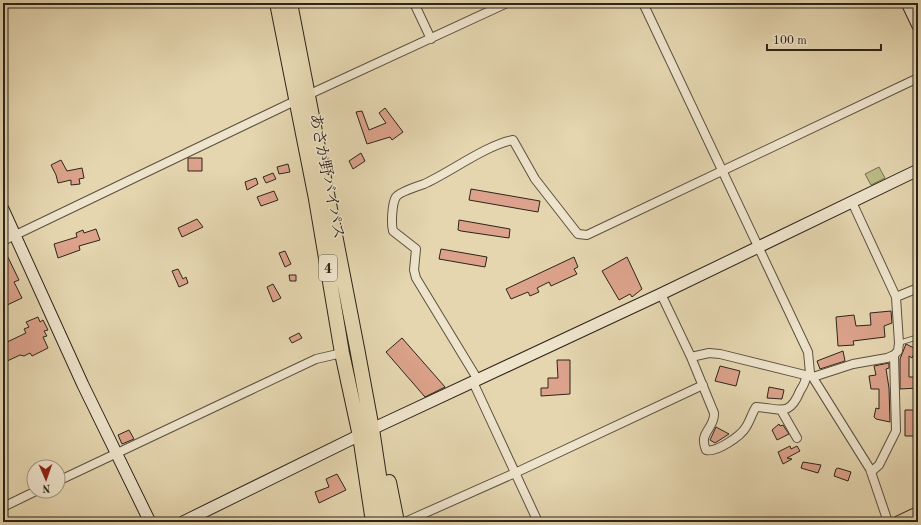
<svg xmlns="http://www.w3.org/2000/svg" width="921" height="525" font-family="'Old Standard TT','Noto Serif JP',serif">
  <rect width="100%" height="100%" fill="#e5d6b0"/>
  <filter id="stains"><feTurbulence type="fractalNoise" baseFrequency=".005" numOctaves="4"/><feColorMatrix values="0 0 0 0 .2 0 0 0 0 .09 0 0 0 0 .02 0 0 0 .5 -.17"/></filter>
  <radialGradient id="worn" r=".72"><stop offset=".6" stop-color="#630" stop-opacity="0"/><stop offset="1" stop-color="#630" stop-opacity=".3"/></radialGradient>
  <path fill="#bcbc86" stroke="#747050" d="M879 167 885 178 871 185 865 174Z"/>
  <path fill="#dca28b" stroke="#2d251a" d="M385 108 403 132 392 140 390 137 367 144 356 112 362 111 369 130 386 123 379 113Z
    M361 153 365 161 353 169 349 161Z
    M188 158H202V171H188Z
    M61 160 67 171 82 168 84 178 79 179 80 184 71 185V180L58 183 56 175 51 165Z
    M288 164 290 172 279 174 277 167Z
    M273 173 276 179 266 183 263 177Z
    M256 178 258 184 247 190 245 182Z
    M471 189 540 201 538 212 469 200Z
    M274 191 278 200 261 206 257 197Z
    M197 219 203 227 182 237 178 228Z
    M459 220 510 229 509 238 461 231 458 230Z
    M96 229 100 240 79 246 80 250 58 258 54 244 77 237 76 233 83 230 84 233Z
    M3 247 19 280 14 282 22 298 3 307Z
    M441 249 487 257 485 267 439 259Z
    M285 251 291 264 285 267 279 253Z
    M574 257 578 267 574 269 577 274 551 286 549 282 537 288 539 292 530 296 528 292 511 299 506 289Z
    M627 257 642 289 632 297 630 294 619 300 602 271Z
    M178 269 183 279 186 277 188 283 179 287 172 271Z
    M289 275H296V281H290Z
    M273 284 281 298 273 302 267 287Z
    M891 311 892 323 884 326 885 337 853 341 854 345 838 346 836 317 854 315 856 326 871 325 870 313Z
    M38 317 40 322 43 320 48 330 44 331 47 336 43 337 48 348 32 356 30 353 24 356 20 355 3 363V344L26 333 24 329 29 327 26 322Z
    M299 333 302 338 292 343 289 338Z
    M402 338 445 387 425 397 386 352Z
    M906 344 916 349 912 358 909 356V377H918V388L900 389V359Z
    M843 351 845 361 820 369 817 361Z
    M557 360H570V394L541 396V388H548V378H558Z
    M889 363V368L886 369 889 388 890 422 876 419 874 417 876 408 879 409V389H871L869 376 876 375 874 366Z
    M720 366 740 371 736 386 715 381Z
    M769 387 784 390 782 399 767 398Z
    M905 410H918V436H905Z
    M779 424 780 426 783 425 789 434 777 440 772 430Z
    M716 427 729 434 715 443 710 440Z
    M129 430 134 439 122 444 118 435Z
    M790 446 791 449 797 446 800 451 787 458 792 459 783 464 778 452Z
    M803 462 821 465 818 473 801 468Z
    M838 468 851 472 848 481 834 476 836 469Z
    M337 474 346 490 319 503 315 492 329 487 326 479Z"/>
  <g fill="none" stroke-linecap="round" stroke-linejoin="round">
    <g stroke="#5b5140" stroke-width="6">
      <path id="lane" d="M899 343 918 337"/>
    </g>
    <g stroke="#5b5140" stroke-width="10">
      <path id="street" d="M414 3 431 39
        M643 3 808 352 810 373 870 469 888 522
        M852 202 896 297 899 343 898 351 894 355 896 431 879 465 871 472
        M3 241 297 100 507 3
        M661 294 691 357 714 413C715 429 698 432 706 450 716 453 741 436 746 427 750 421 752 413 756 407 780 408 789 418 800 391 803 386 806 382 806 376
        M896 297 918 288
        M691 357 709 353 720 354 813 377 853 364 887 358 894 355
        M478 380 416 278 414 270 416 249 393 231C391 224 392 203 396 197 399 192 418 186 424 184 449 173 486 145 513 140L535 179 574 229 578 234 587 235 918 78
        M473 382 538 522
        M781 410 797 438
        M58 481 316 359 342 353
        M3 507 36 491
        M405 522 515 473 703 385"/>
    </g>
    <g stroke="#2d251a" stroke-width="13">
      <path id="secondary" d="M907 3 918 26
        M3 209 83 385 150 522
        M183 522 372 429 661 294 918 170"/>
    </g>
    <g stroke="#2d251a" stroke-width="14">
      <path id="primary" d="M899 522 918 513"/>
    </g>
    <g stroke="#2d251a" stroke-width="16">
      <path id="highway" d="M277 3 316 199 342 353 360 436 373 522
        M290 3 357 348 372 429 386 522
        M389 482 397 522"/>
    </g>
    <use href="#lane" stroke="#eee4cc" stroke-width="4"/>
    <use href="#street" stroke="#eee4cc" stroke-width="8"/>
    <use href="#secondary" stroke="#eee4cc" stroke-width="11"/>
    <use href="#primary" stroke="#e5d6b0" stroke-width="12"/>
    <use href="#highway" stroke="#e5d6b0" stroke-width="14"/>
  </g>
  <g text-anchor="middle" stroke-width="3" stroke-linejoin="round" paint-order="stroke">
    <rect fill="#eee4cc" stroke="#675e4f" stroke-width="1" x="319" y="255" width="18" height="26" rx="3"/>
    <g font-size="15" font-weight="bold" fill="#2d251a">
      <text x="328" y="273">4</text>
    </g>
    <g font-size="16" fill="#2d251a" stroke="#eee4cc">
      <text transform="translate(328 176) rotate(79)" y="6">あさか野バイパス</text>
    </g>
  </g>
  <rect width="921" height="525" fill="none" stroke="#e5d6b0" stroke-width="16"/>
  <rect x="4" y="4" width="913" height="517" fill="none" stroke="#2d251a" stroke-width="2"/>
  <rect x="8" y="8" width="905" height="509" fill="none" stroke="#2d251a"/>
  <g transform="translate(46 479) rotate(178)"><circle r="19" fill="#eee4cc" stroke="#a19885"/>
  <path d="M0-3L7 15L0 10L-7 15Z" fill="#8f2418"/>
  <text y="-6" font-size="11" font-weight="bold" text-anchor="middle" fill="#2d251a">N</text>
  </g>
  <path d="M767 44v6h114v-6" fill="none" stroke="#2d251a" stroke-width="2"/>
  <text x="773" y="44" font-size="12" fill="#2d251a" stroke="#eee4cc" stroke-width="3" paint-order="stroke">100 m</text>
  <rect width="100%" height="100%" filter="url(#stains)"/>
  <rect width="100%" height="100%" fill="url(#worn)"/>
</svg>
